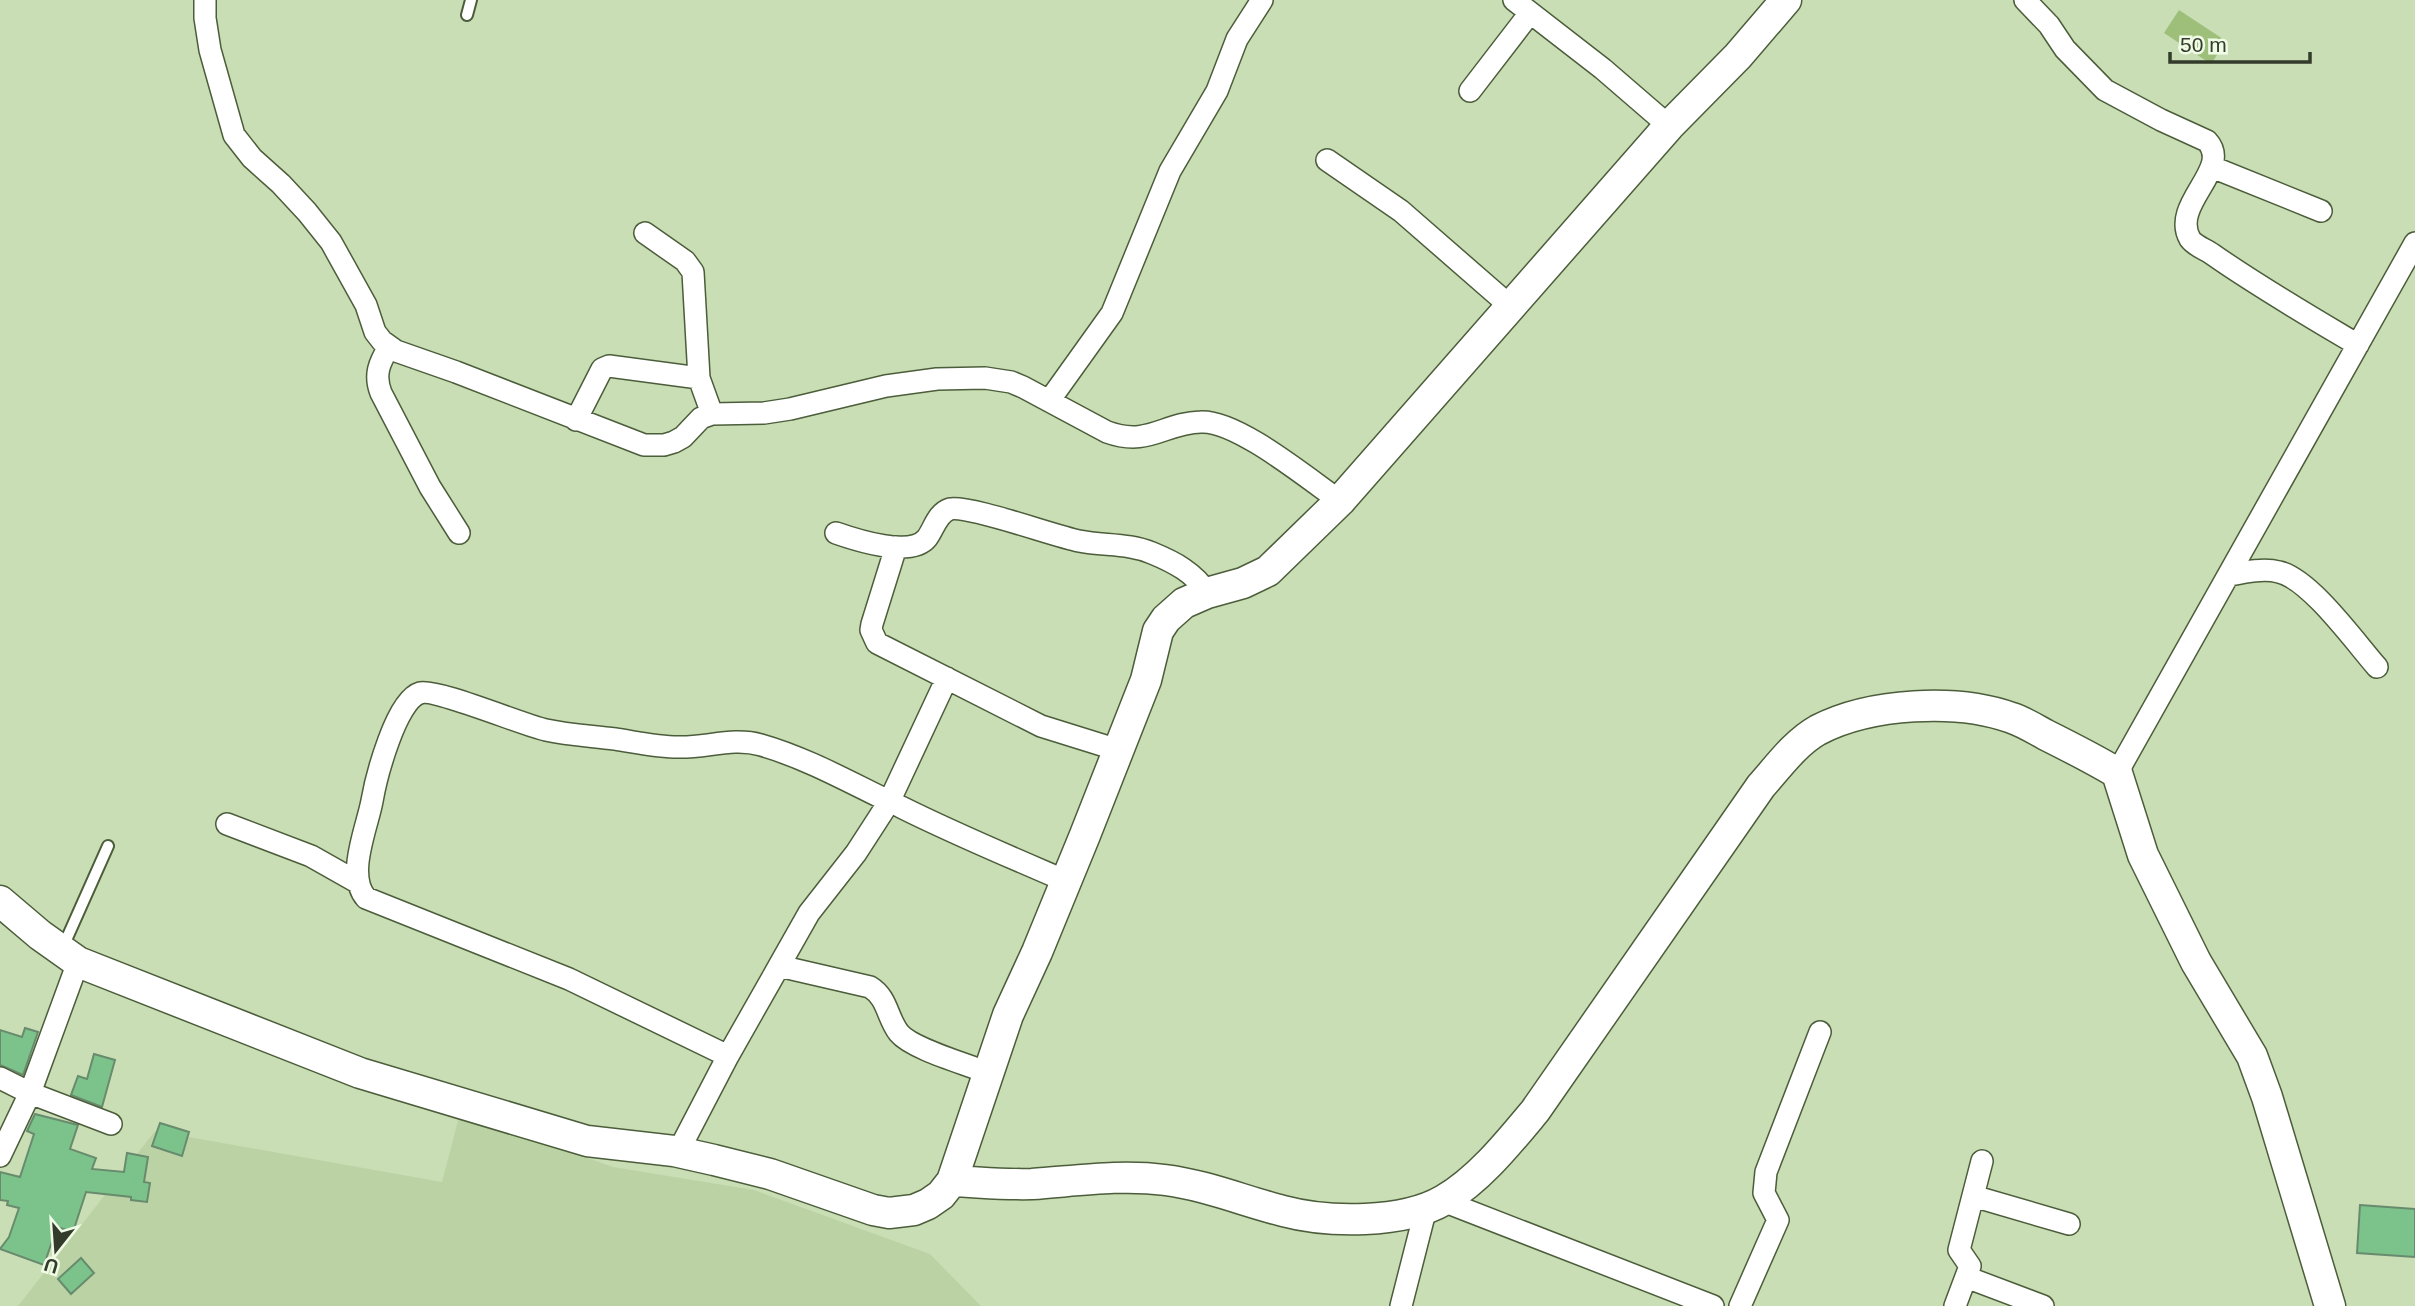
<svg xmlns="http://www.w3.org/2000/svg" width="2415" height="1306" font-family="Arial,sans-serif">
  <rect width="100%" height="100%" fill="#c9deb5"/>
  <path fill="#bbd3a4" d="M460 1113 613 1167 754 1190 930 1254 981 1306H18L155 1131 442 1182Z"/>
  <path fill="#9dbf7a" d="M2179 10 2226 41 2211 64 2164 33Z"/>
  <path fill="#7cc38b" stroke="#688b6e" stroke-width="2" d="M25 1028 38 1032 23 1075 0 1065V1030L22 1037Z
    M94 1054 115 1060 102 1107 71 1095 78 1076 87 1079Z
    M35 1114 78 1125 70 1149 96 1158 92 1169 124 1172 127 1153 148 1157 144 1182 150 1183 147 1202 131 1200V1197L86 1192 73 1232 57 1227 44 1265 0 1249 9 1237 19 1208 7 1205 8 1201 0 1200V1172L20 1177 34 1134 27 1131Z
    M160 1123 189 1132 182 1156 152 1146Z
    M2360 1205 2415 1209V1257L2357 1253Z
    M81 1258 94 1273 71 1294 58 1279Z"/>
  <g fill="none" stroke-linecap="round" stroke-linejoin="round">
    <g stroke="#4b5d3a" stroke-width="14">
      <path id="lane" d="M467 15 471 0
        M63 947 108 846"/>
    </g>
    <g stroke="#4b5d3a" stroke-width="24">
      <path id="street" d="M205 0V18L210 50 234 135 252 158 281 184 307 212 331 242 366 305 375 332 382 341 396 351 456 372 644 445H664L674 442 683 437 701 418 712 414 764 413 790 409 886 386 937 379 985 378 1011 382 1023 387 1107 432C1149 447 1163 423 1201 422 1237 420 1308 479 1340 501
        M1514 0 1603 69 1669 126
        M2025 0 2049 25 2065 49 2105 90 2161 120 2207 141C2233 169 2170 204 2190 239 2195 246 2205 249 2212 254 2259 287 2309 316 2358 345
        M1470 91 1530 13
        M1327 160 1401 211 1510 306
        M2212 167 2321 211
        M645 233 685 261 693 272 699 378 712 414
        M389 347C379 363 374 375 381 393L430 487 459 533
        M1049 401 1112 313 1170 171 1217 91 1237 39 1262 0
        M576 420 602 369 609 366 699 378
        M836 533C856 540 911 558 927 538 934 529 937 513 950 509 969 505 1054 536 1079 541 1104 546 1129 543 1152 553 1174 562 1195 573 1207 593
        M896 547 872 624 871 630 877 643 1041 726 1118 750
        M2230 575C2245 572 2264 568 2279 572 2310 579 2355 642 2377 667
        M947 678 889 802 856 853 809 913 779 966 870 987C888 998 887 1018 899 1033 912 1049 967 1064 988 1073
        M2117 773 2415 243
        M227 824 311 856 357 882
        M728 1056 569 979 366 898C346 875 367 828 372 801 376 778 396 700 420 693 435 688 523 725 546 730 569 735 592 736 615 739 635 742 657 747 678 747 706 748 733 737 761 745 810 759 856 786 901 807 955 834 1010 857 1066 881
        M0 1078 30 1093 111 1124
        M678 1152 728 1056 779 966
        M0 1156 30 1093 78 962
        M1973 1196 2069 1224
        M1443 1201 1713 1306
        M1966 1277 2043 1306
        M1401 1306 1426 1208
        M1740 1306 1778 1220 1764 1193 1766 1172 1820 1032
        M1955 1306 1970 1266 1959 1250 1982 1161"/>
    </g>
    <g stroke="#4b5d3a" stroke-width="33">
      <path id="secondary" d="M0 901 40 935 78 962 360 1073 587 1141 674 1151 714 1160 770 1174 873 1210 889 1213 914 1210 928 1204 941 1195 952 1181 1008 1015 1037 952 1085 835 1146 680 1158 631 1166 619 1184 603 1207 593 1243 583 1268 571 1340 501 1669 126 1738 56 1786 0
        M952 1181C978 1182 1005 1185 1032 1184 1076 1181 1121 1174 1165 1180 1205 1185 1244 1201 1283 1211 1328 1223 1403 1224 1444 1200 1479 1180 1510 1141 1535 1111L1761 786C1778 767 1795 743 1818 730 1870 703 1957 698 2012 718 2024 722 2035 729 2046 735 2070 747 2094 759 2117 773L2143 855 2196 962 2252 1056 2267 1097 2330 1306"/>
    </g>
    <use href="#lane" stroke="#fff" stroke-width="10"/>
    <use href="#street" stroke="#fff" stroke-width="21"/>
    <use href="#secondary" stroke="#fff" stroke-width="30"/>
  </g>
  <g transform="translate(56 1250) rotate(197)" stroke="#f0fbe6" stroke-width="5" paint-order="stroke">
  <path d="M0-5L12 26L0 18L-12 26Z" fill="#333b2b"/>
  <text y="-10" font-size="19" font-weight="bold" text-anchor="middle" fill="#333b2b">U</text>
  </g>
  <path d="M2170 52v10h140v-10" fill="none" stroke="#333b2b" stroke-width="3.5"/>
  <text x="2180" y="52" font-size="21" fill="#333b2b" stroke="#f0fbe6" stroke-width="5" paint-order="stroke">50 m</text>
</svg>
